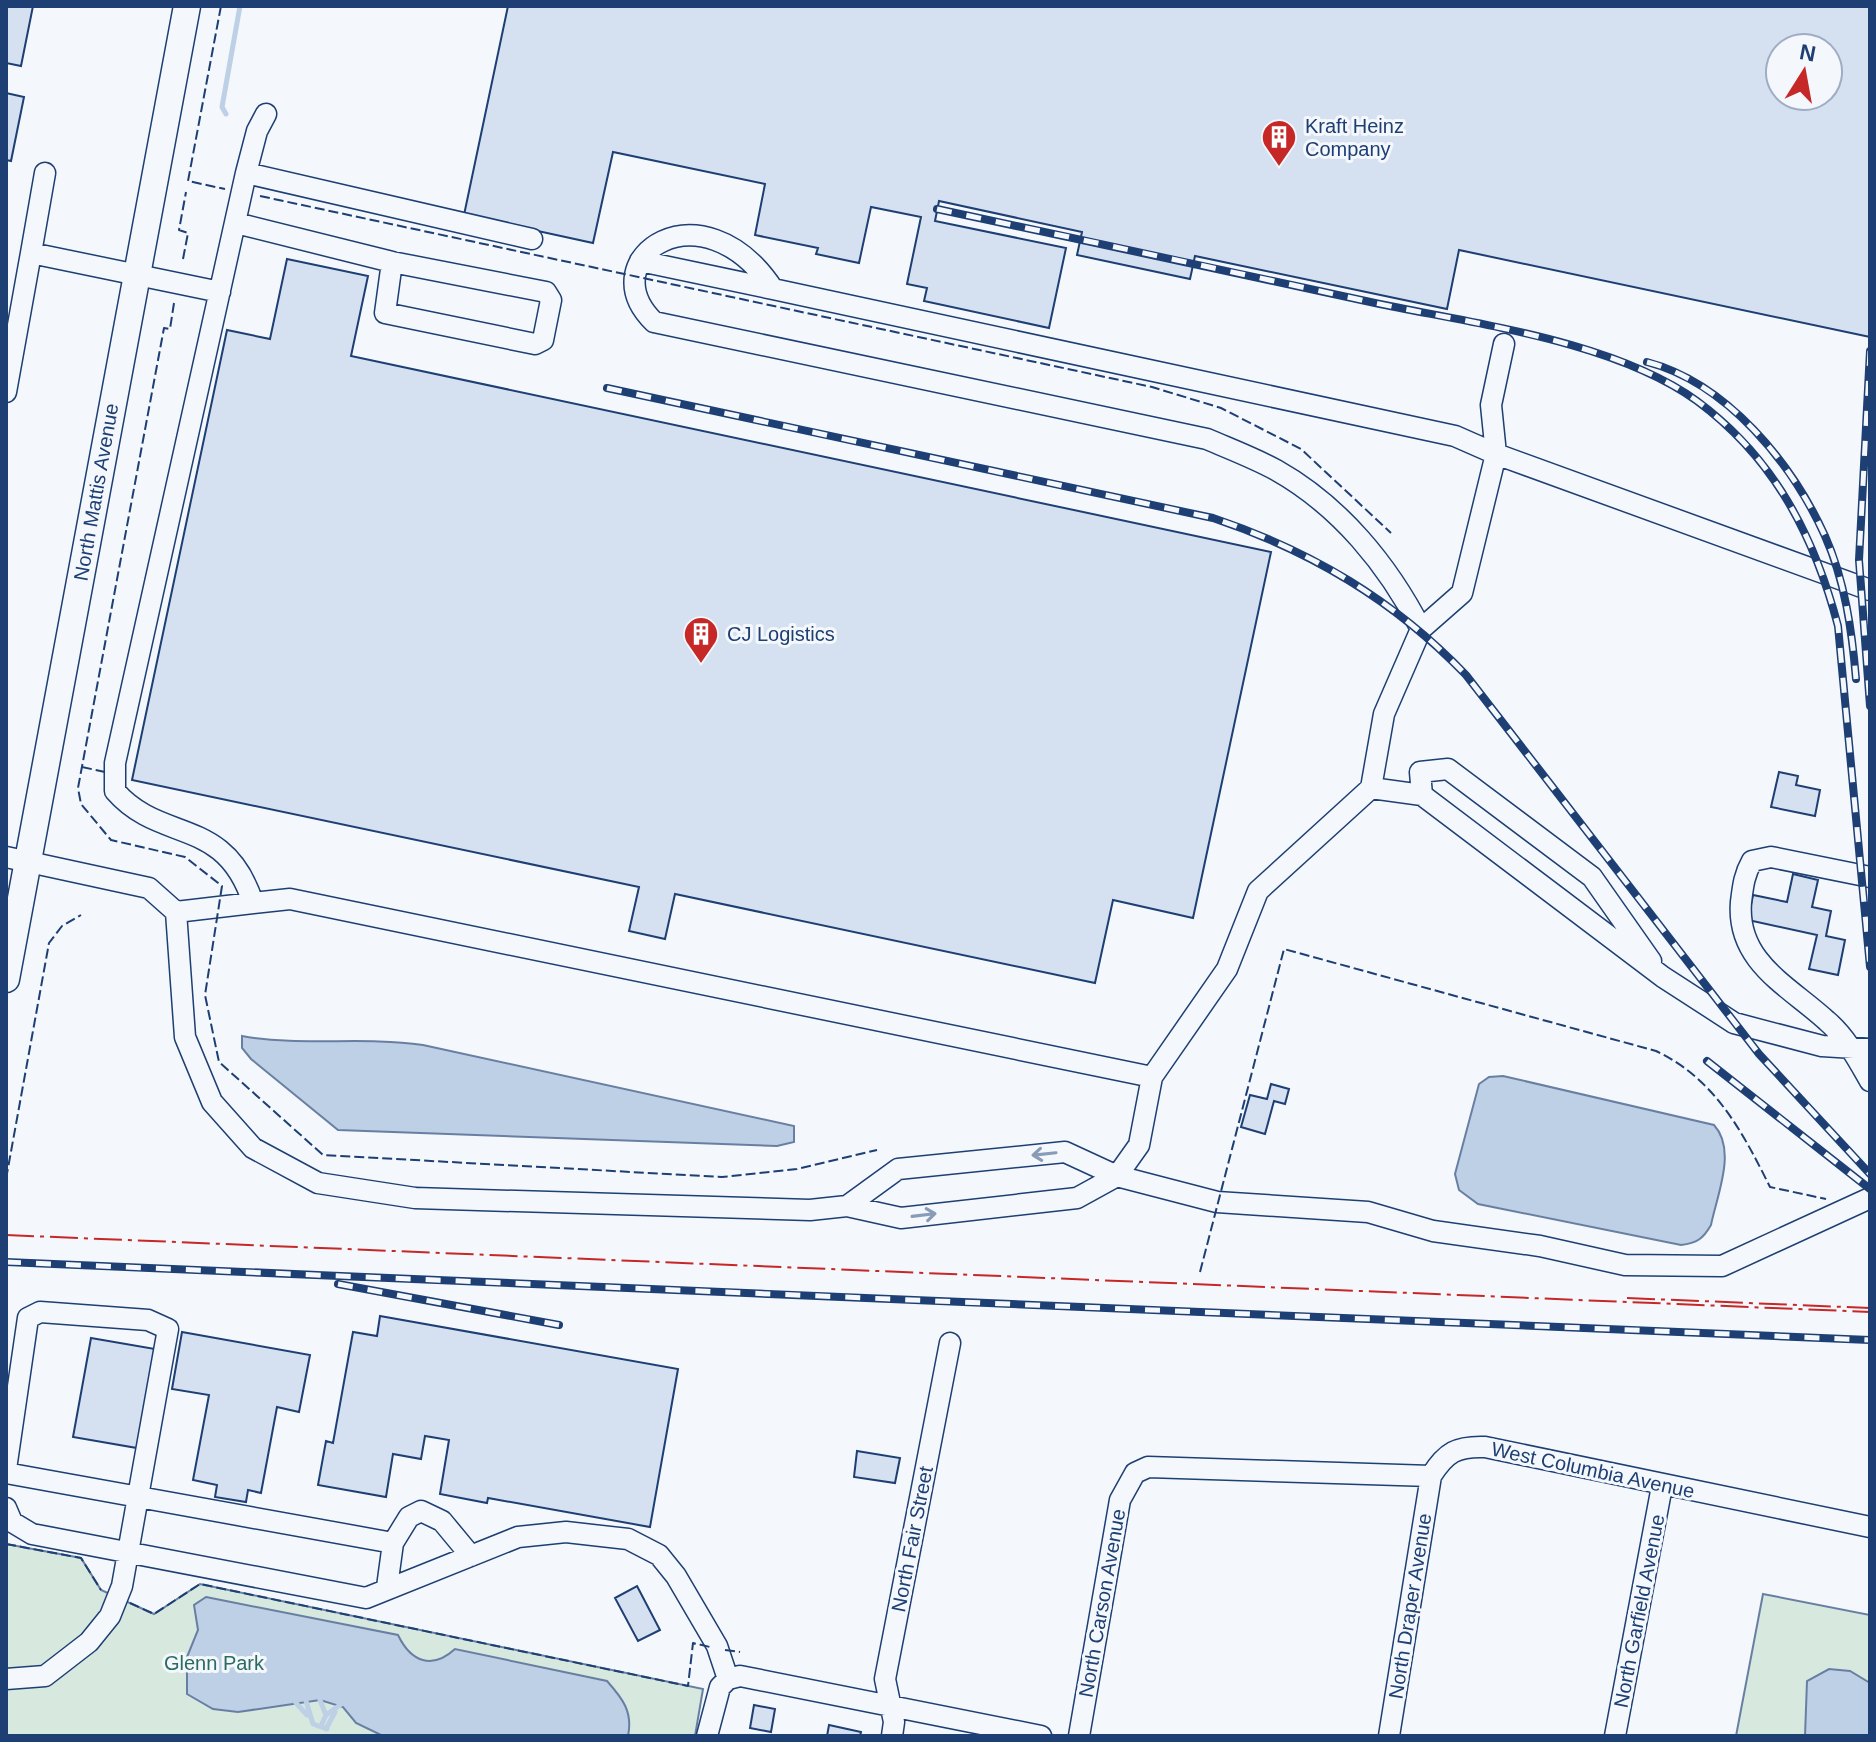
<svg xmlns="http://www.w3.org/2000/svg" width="1876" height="1742" font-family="Helvetica,sans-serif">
  <rect width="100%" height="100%" fill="#f4f7fb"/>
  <path fill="#d7e8df" stroke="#687fa3" stroke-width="2" d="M6 1544 81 1558 101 1590 154 1614 200 1584 703 1689 695 1736H6Z
    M1763 1594 1870 1615V1736H1736Z"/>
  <path fill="#bed0e5" stroke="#687fa3" stroke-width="2" d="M242 1036C303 1047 360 1036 423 1045L794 1126V1142L777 1146 338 1130 251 1059 242 1048Z
    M1503 1076 1714 1125C1737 1150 1717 1195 1711 1225 1703 1239 1697 1243 1681 1245L1478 1204 1459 1190 1455 1174 1479 1084 1489 1077Z
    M206 1597 398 1635C411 1662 432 1670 455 1649L607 1681C623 1699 633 1712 628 1736H383L356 1723 343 1707 320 1700 238 1712 213 1709 187 1694V1657L198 1630 194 1605Z
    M1829 1669 1850 1671 1870 1683V1736H1805L1807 1681Z"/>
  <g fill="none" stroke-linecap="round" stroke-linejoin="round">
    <path stroke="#bed0e5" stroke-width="5" d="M226 114 222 107 240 6
      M320 1700 326 1715
      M306 1701 313 1724 327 1729
      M296 1703 307 1715
      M321 1726 326 1715 340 1705
      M326 1729 335 1712"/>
  </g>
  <path fill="#d5e0f0" stroke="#1d3f73" stroke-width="2" fill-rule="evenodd" d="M6 6H33L21 66 6 63Z
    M508 6H1870V337L1459 250 1447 309 1195 256 1190 279 1077 255 1082 232 939 201 935 221 1066 248 1049 328 924 301 927 288 907 284 921 217 871 207 859 263 816 254 818 248 755 235 765 184 613 152 593 243 464 215ZM1780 48H1828V96H1780Z
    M6 93 24 97 11 161 6 160Z
    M287 259 368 276 351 356 1271 552 1193 918 1113 900 1095 983 675 894 665 939 629 931 639 887 132 780 227 330 270 339Z
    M1779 772 1798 776 1796 785 1820 790 1815 816 1771 807Z
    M1793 874 1818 880 1812 907 1831 911 1826 936 1845 940 1838 975 1809 969 1817 935 1748 920 1753 895 1787 902Z
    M1271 1084 1289 1089 1285 1104 1274 1101 1265 1134 1241 1127 1250 1095 1267 1099Z
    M380 1316 678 1369 650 1527 488 1498 487 1503 440 1494 449 1440 425 1436 421 1459 393 1454 386 1497 318 1485 326 1441 333 1443 353 1332 377 1336Z
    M182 1332 310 1355 299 1412 277 1407 261 1493 248 1490 246 1502 215 1497 217 1485 193 1480 209 1395 172 1389Z
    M91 1338 155 1349 137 1448 73 1437Z
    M857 1451 900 1458 895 1483 854 1477Z
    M637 1586 660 1630 638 1641 615 1598Z
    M754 1705 775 1709 771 1732 750 1728Z
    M829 1725 861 1732 860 1736H827Z"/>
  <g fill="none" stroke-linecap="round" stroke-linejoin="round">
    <g stroke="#1d3f73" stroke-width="23">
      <path id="minor" d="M266 114 257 131 246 173 115 763V791C161 844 225 815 253 903L290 899 1152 1077
        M45 173 31 253 220 292
        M246 173 532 239
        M236 223 392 262 546 292 551 300 543 340 535 344 385 313 392 262
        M640 261 773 289
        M6 392 31 253
        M1421 629C1388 565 1340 506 1276 470 1254 458 1230 449 1207 439L654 322C589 258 702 182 773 289L1455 436 1496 454 1870 590
        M1371 788 1422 795 1663 977 1734 1023 1822 1046 1870 1049
        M1422 795 1420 772 1448 769 1592 877 1651 961
        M6 857 149 888 176 912 185 1037 212 1102 253 1148 318 1183 415 1198 810 1210 847 1206 901 1218 1077 1198 1117 1176 1139 1145 1152 1077 1227 969 1258 891 1371 788 1384 714 1421 629 1462 593 1496 454 1491 405 1504 344
        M1870 877 1771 857 1752 861C1744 875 1743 886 1741 902 1736 962 1789 986 1827 1021 1846 1037 1858 1060 1870 1081
        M176 912 253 903
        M847 1206 898 1169 1065 1152 1117 1176 1217 1202 1368 1212 1433 1231 1540 1246 1625 1265 1722 1266 1870 1198
        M6 1469 28 1318 40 1312 148 1320 168 1329 122 1586 110 1616 89 1642 45 1676 6 1679
        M6 1473 393 1543 409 1517 421 1511 442 1521 471 1556
        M6 1508 12 1522 32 1534 366 1598 518 1537 566 1532 628 1539 659 1555 676 1576 717 1646 728 1679
        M387 1587 393 1543
        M728 1679 740 1676 1041 1736
        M707 1736 720 1687 728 1679
        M892 1736 894 1722 885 1679 950 1343
        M1079 1736 1120 1500 1135 1473 1148 1467 1431 1476C1446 1452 1457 1446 1485 1447L1870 1527
        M1389 1736 1431 1476
        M1615 1736 1662 1486"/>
    </g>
    <g stroke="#1d3f73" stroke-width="29">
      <path id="major" d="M6 979 187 6"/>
    </g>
    <use href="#minor" stroke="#f4f7fb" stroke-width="20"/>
    <use href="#major" stroke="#f4f7fb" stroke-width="26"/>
    <g stroke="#1d3f73" stroke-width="8">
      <path id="rail" d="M937 209C1083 240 1229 271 1375 303 1475 324 1614 341 1697 401 1774 458 1814 535 1838 626L1870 967
        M1870 351 1859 560 1870 706
        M1647 362C1727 383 1792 463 1825 536 1845 581 1852 631 1856 679
        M607 388 1213 518C1311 551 1394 600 1466 675L1759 1054 1870 1174
        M1707 1061 1870 1189
        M6 1262 1870 1340
        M338 1284 559 1325"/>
    </g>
    <use href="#rail" stroke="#f4f7fb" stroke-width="5" stroke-dasharray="15" stroke-linecap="butt"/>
    <path stroke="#1d3f73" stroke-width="2" stroke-dasharray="10 4" stroke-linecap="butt" d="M221 6 188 181 225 189
      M260 196 1152 387 1221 408 1301 449 1391 533
      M183 259 188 233 179 230 186 192
      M174 303 170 329 164 328 78 788 81 804 111 840 185 857 222 886 205 995 219 1062 323 1155 722 1177 797 1169 877 1150
      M82 767 105 772
      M6 1179 49 943 62 926 81 915
      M1200 1272 1284 949 1656 1051C1715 1079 1742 1131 1770 1187L1826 1199
      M6 1368V1375
      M6 1544 81 1558 101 1590
      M130 1603 154 1614 200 1584 688 1686 693 1643 710 1647
      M725 1650 740 1652"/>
    <path stroke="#c62828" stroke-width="2" stroke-dasharray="28 6 4 6" stroke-linecap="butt" d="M6 1235 1870 1312
      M1627 1298 1870 1308"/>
  </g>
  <defs><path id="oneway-shaft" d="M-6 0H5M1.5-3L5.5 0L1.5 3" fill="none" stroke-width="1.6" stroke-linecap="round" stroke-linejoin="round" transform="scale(2)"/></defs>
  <g stroke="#889bb7">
    <use href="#oneway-shaft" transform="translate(1044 1154) rotate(174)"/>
    <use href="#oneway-shaft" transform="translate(924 1215) rotate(-7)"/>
  </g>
  <defs>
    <g id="building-pin" transform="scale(1.8)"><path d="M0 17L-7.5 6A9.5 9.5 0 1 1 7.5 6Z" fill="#c62828" stroke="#f4f7fb"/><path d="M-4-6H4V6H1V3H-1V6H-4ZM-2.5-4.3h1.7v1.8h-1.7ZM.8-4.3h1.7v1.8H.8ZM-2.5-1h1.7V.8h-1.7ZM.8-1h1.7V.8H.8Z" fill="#fff"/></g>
  </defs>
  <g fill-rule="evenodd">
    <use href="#building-pin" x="1279" y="137"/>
    <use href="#building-pin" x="701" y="634"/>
  </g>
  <g text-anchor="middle" stroke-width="6" stroke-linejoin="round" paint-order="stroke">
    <g font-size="20" fill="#1d3f73" stroke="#f4f7fb" text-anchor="start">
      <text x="1305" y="133">Kraft Heinz<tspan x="1305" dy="23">Company</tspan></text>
      <text x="727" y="641">CJ Logistics</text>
    </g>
    <g font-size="20" fill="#1d3f73" stroke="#f4f7fb">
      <text transform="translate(96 492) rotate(-80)" y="7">North Mattis Avenue</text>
      <text transform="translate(1593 1470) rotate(12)" y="7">West Columbia Avenue</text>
      <text transform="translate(912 1539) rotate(-79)" y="7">North Fair Street</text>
      <text transform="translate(1102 1603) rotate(-80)" y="7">North Carson Avenue</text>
      <text transform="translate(1410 1606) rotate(-81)" y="7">North Draper Avenue</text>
      <text transform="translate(1639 1611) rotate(-79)" y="7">North Garfield Avenue</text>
    </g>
    <g font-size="20" fill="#2c6c60" stroke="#f4f7fb">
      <text x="214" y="1670">Glenn Park</text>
    </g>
  </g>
  <rect width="1876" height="1742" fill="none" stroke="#1d3f73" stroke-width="16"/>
  <g transform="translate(1804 72) rotate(11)"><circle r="38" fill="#f4f7fb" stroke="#9eadc5" stroke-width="2"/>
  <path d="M0-6L14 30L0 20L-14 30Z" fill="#c62828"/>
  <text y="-12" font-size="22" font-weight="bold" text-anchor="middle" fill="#1d3f73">N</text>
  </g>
</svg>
